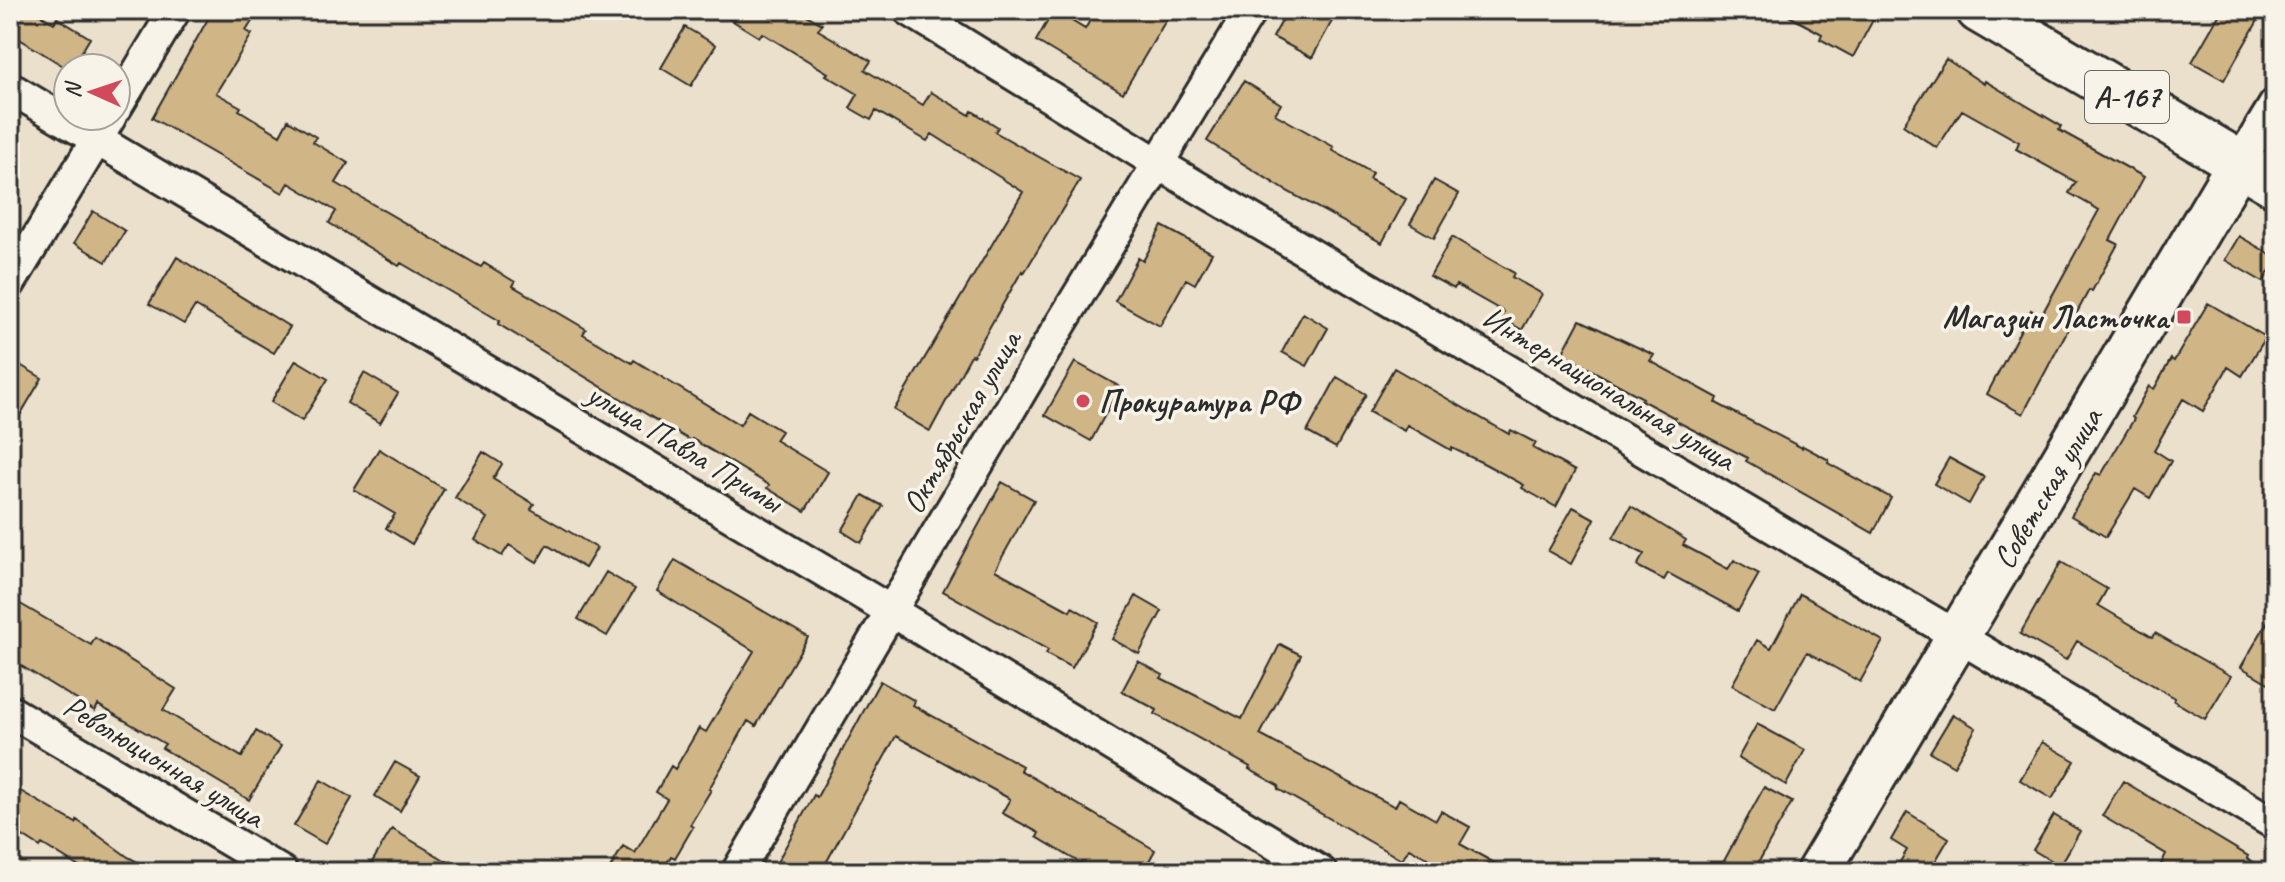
<svg xmlns="http://www.w3.org/2000/svg" width="2285" height="882" font-family="Caveat,sans-serif">
  <rect width="100%" height="100%" fill="#ebe0cb"/>
  <filter id="ink" filterUnits="userSpaceOnUse"><feTurbulence type="fractalNoise" baseFrequency=".0125" numOctaves="2"/><feDisplacementMap in="SourceGraphic" scale="16" xChannelSelector="R" yChannelSelector="G"/><feConvolveMatrix kernelMatrix="1 2 1 2 8 2 1 2 1" color-interpolation-filters="sRGB"/></filter>
  <g filter="url(#ink)">
    <path fill="#d0b586" stroke="#2b2b2b" stroke-width="2" d="M10 10H32L54 23 57 18 90 38 72 68 68 69 10 33Z
      M213 10H259L246 31 252 34 216 93 241 107 239 110 280 135 288 120 316 137 313 142 348 163 336 183 481 267 484 263 515 282 513 286 586 329 583 334 632 363 634 360 740 425 748 411 781 431 775 440 828 472 805 511 767 488 769 485 692 439 691 441 498 324 500 321 401 263 399 266 329 223 336 211 289 183 283 193 152 118Z
      M715 10H798L822 24 818 30 871 61 865 70 923 105 931 92 970 115 972 111 998 127 995 132 1080 180 1024 273 1022 271 973 356 971 355 930 431 894 410 1023 192 932 134 927 141 876 111 871 120 850 108 858 94 826 75 828 73 762 33 759 37Z
      M1054 10 1085 29 1096 10H1172L1123 93 1036 41Z
      M1288 10H1338L1312 58 1273 37Z
      M1778 10H1854L1873 20 1853 57 1820 39 1822 34Z
      M2222 10H2264L2224 80 2192 62Z
      M685 27 716 45 691 86 661 68Z
      M1946 59 1984 84 1985 81 2061 126 2059 130 2144 177 2110 240 2118 244 2092 291 2089 290 2023 414 1987 394 2031 310 2041 316 2099 210 2069 193 2076 182 2016 149 2019 142 1962 110 1937 148 1903 125Z
      M1244 81 1281 104 1275 114 1334 147 1332 150 1372 173 1369 179 1406 199 1382 243 1285 190 1207 141Z
      M1434 180 1459 194 1434 238 1410 224Z
      M93 211 125 231 106 262 74 243Z
      M1162 226 1212 253 1195 284 1186 279 1160 326 1115 301 1138 258 1143 261Z
      M2239 236 2275 257V262L2263 282 2225 260Z
      M1452 237 1514 273 1512 277 1542 294 1522 330 1500 318 1504 312 1456 285 1454 289 1430 276Z
      M177 257 290 327 274 353 195 306 184 324 149 304Z
      M2208 303 2266 337 2242 376 2228 367 2203 411 2183 399 2154 450 2171 461 2150 498 2135 489 2106 537 2071 516 2096 473 2101 475 2134 419 2132 417 2149 386 2154 389 2171 359 2174 361Z
      M1303 313 1328 328 1307 366 1282 352Z
      M1580 320 1654 355 1650 361 1718 398 1716 403 1802 448 1803 446 1829 460 1828 463 1891 498 1873 533 1746 461 1748 458 1674 420 1675 418 1641 400 1643 398 1562 354Z
      M10 359 42 378 10 432Z
      M296 360 328 379 302 421 271 402Z
      M1075 362 1120 387 1091 441 1045 415Z
      M1394 368 1509 434 1511 430 1536 443 1533 448 1575 471 1556 507 1522 488 1524 485 1485 464 1452 448 1451 450 1407 425 1404 431 1369 412Z
      M364 373 398 393 380 423 347 403Z
      M1337 377 1366 394 1336 448 1307 432Z
      M379 449 444 489 412 544 386 528 395 514 354 490Z
      M483 452 502 464 493 479 534 504 531 509 597 548 585 568 547 545 537 562 509 545 502 556 475 540 488 518 455 498Z
      M1949 458 1984 477 1969 504 1934 484Z
      M1002 482 1034 500 995 570 1070 611 1072 607 1098 622 1072 668 1046 654 1048 650 943 591Z
      M863 495 883 506 861 543 842 531Z
      M1631 506 1686 540 1683 545 1728 569 1734 560 1759 574 1738 611 1668 573 1664 580 1637 566 1644 554 1613 538Z
      M1573 507 1595 519 1571 564 1548 551Z
      M675 560 808 637 756 726 748 721 709 789 711 790 690 825 693 827 675 858 671 856 663 870 667 872H608L623 846 635 853 667 799 656 792 671 766 675 769 699 728 706 732 754 651 657 591Z
      M2061 562 2107 589 2098 605 2152 637 2155 633 2231 676 2205 719 2174 701 2175 698 2077 641 2066 660 2020 634Z
      M606 572 635 589 607 636 578 619Z
      M1800 594 1883 641 1860 682 1807 652 1775 709 1732 685 1757 640 1771 648Z
      M1136 596 1162 611 1139 654 1112 639Z
      M10 598 91 645 95 638 176 689 163 710 242 757 256 731 281 746 249 800 162 748 165 744 98 705 95 711 10 659Z
      M2275 609V687L2241 667Z
      M1280 644 1301 655 1260 735 1395 807 1399 799 1436 820 1441 811 1470 827 1460 844 1511 872H1453L1409 848 1402 860 1278 789 1279 786 1249 769 1250 767 1155 714 1157 710 1122 691 1138 661 1163 675 1161 678 1242 719Z
      M880 681 915 701 913 705 1022 766 1020 770 1155 850 1143 872H1097L1070 857 1037 837 1039 833 1002 813 1010 799 896 736 821 872H791L776 864 814 795 817 797Z
      M1953 714 1976 728 1954 766 1930 752Z
      M1757 724 1805 750 1786 785 1738 758Z
      M2042 742 2075 761 2052 799 2020 780Z
      M395 762 420 776 400 811 375 796Z
      M321 780 352 798 325 844 294 826Z
      M2123 781 2248 856 2247 858 2271 872H2175L2161 864 2166 854 2102 816Z
      M10 785 76 823 77 820 128 857 156 872H87L42 844 40 847 10 828Z
      M1764 787 1792 802 1753 872H1718Z
      M1907 812 1949 838 1929 872H1894L1907 850 1891 840Z
      M2054 815 2080 831 2060 866 2033 850Z
      M392 829 465 872H366Z"/>
    <g fill="none" stroke-linecap="round" stroke-linejoin="round">
      <g stroke="#2b2b2b" stroke-width="36">
        <path id="street" d="M909 10 1157 163 2275 824
          M10 88 891 611 1321 872
          M116 108 175 10
          M2239 163 2275 104
          M10 283 111 116
          M10 711 282 872
          M737 872 1050 342 1251 10"/>
      </g>
      <g stroke="#2b2b2b" stroke-width="48">
        <path id="secondary" d="M1818 872 2239 163"/>
      </g>
      <g stroke="#2b2b2b" stroke-width="50">
        <path id="primary" d="M1979 10 2275 184"/>
      </g>
      <use href="#street" stroke="#f7f3e8" stroke-width="30"/>
      <use href="#secondary" stroke="#f7f3e8" stroke-width="42"/>
      <use href="#primary" stroke="#f7f3e8" stroke-width="44"/>
    </g>
  </g>
  <g fill="#d1495b" stroke="#f7f3e8" stroke-width="3">
    <rect x="2176" y="309" width="16" height="16" rx="4"/>
    <circle cx="1083" cy="401" r="8"/>
  </g>
  <g text-anchor="middle" stroke-width="7" stroke-linejoin="round" paint-order="stroke">
    <rect fill="#f7f3e8" stroke="#686764" stroke-width="2" x="2085" y="71" width="84" height="52" rx="6"/>
    <g font-size="30" font-weight="bold" fill="#2b2b2b">
      <text x="2127" y="107">А-167</text>
    </g>
    <g font-size="32" font-weight="bold" fill="#2b2b2b" stroke="#f7f3e8" text-anchor="end">
      <text x="2168" y="328">Магазин Ласточка</text>
      <text x="1099" y="412" text-anchor="start">Прокуратура РФ</text>
    </g>
    <g font-size="32" fill="#2b2b2b" stroke="#f7f3e8">
      <text transform="translate(1609 388) rotate(31)" y="11">Интернациональная улица</text>
      <text transform="translate(961 422) rotate(-60)" y="11">Октябрьская улица</text>
      <text transform="translate(685 447) rotate(31)" y="11">улица Павла Примы</text>
      <text transform="translate(2047 488) rotate(-59)" y="11">Советская улица</text>
      <text transform="translate(164 761) rotate(31)" y="11">Революционная улица</text>
    </g>
  </g>
  <rect width="2285" height="882" fill="none" stroke="#f7f3e8" stroke-width="40"/>
  <rect x="20" y="20" width="2245" height="842" fill="none" stroke="#2b2b2b" stroke-width="3" filter="url(#ink)"/>
  <g transform="translate(92 92) rotate(273)"><circle r="38" fill="#f7f3e8" stroke="#a5a39c" stroke-width="2"/>
  <path d="M0-6L14 30L0 20L-14 30Z" fill="#d1495b"/>
  <text y="-12" font-size="22" font-weight="bold" text-anchor="middle" fill="#2b2b2b">N</text>
  </g>
</svg>
